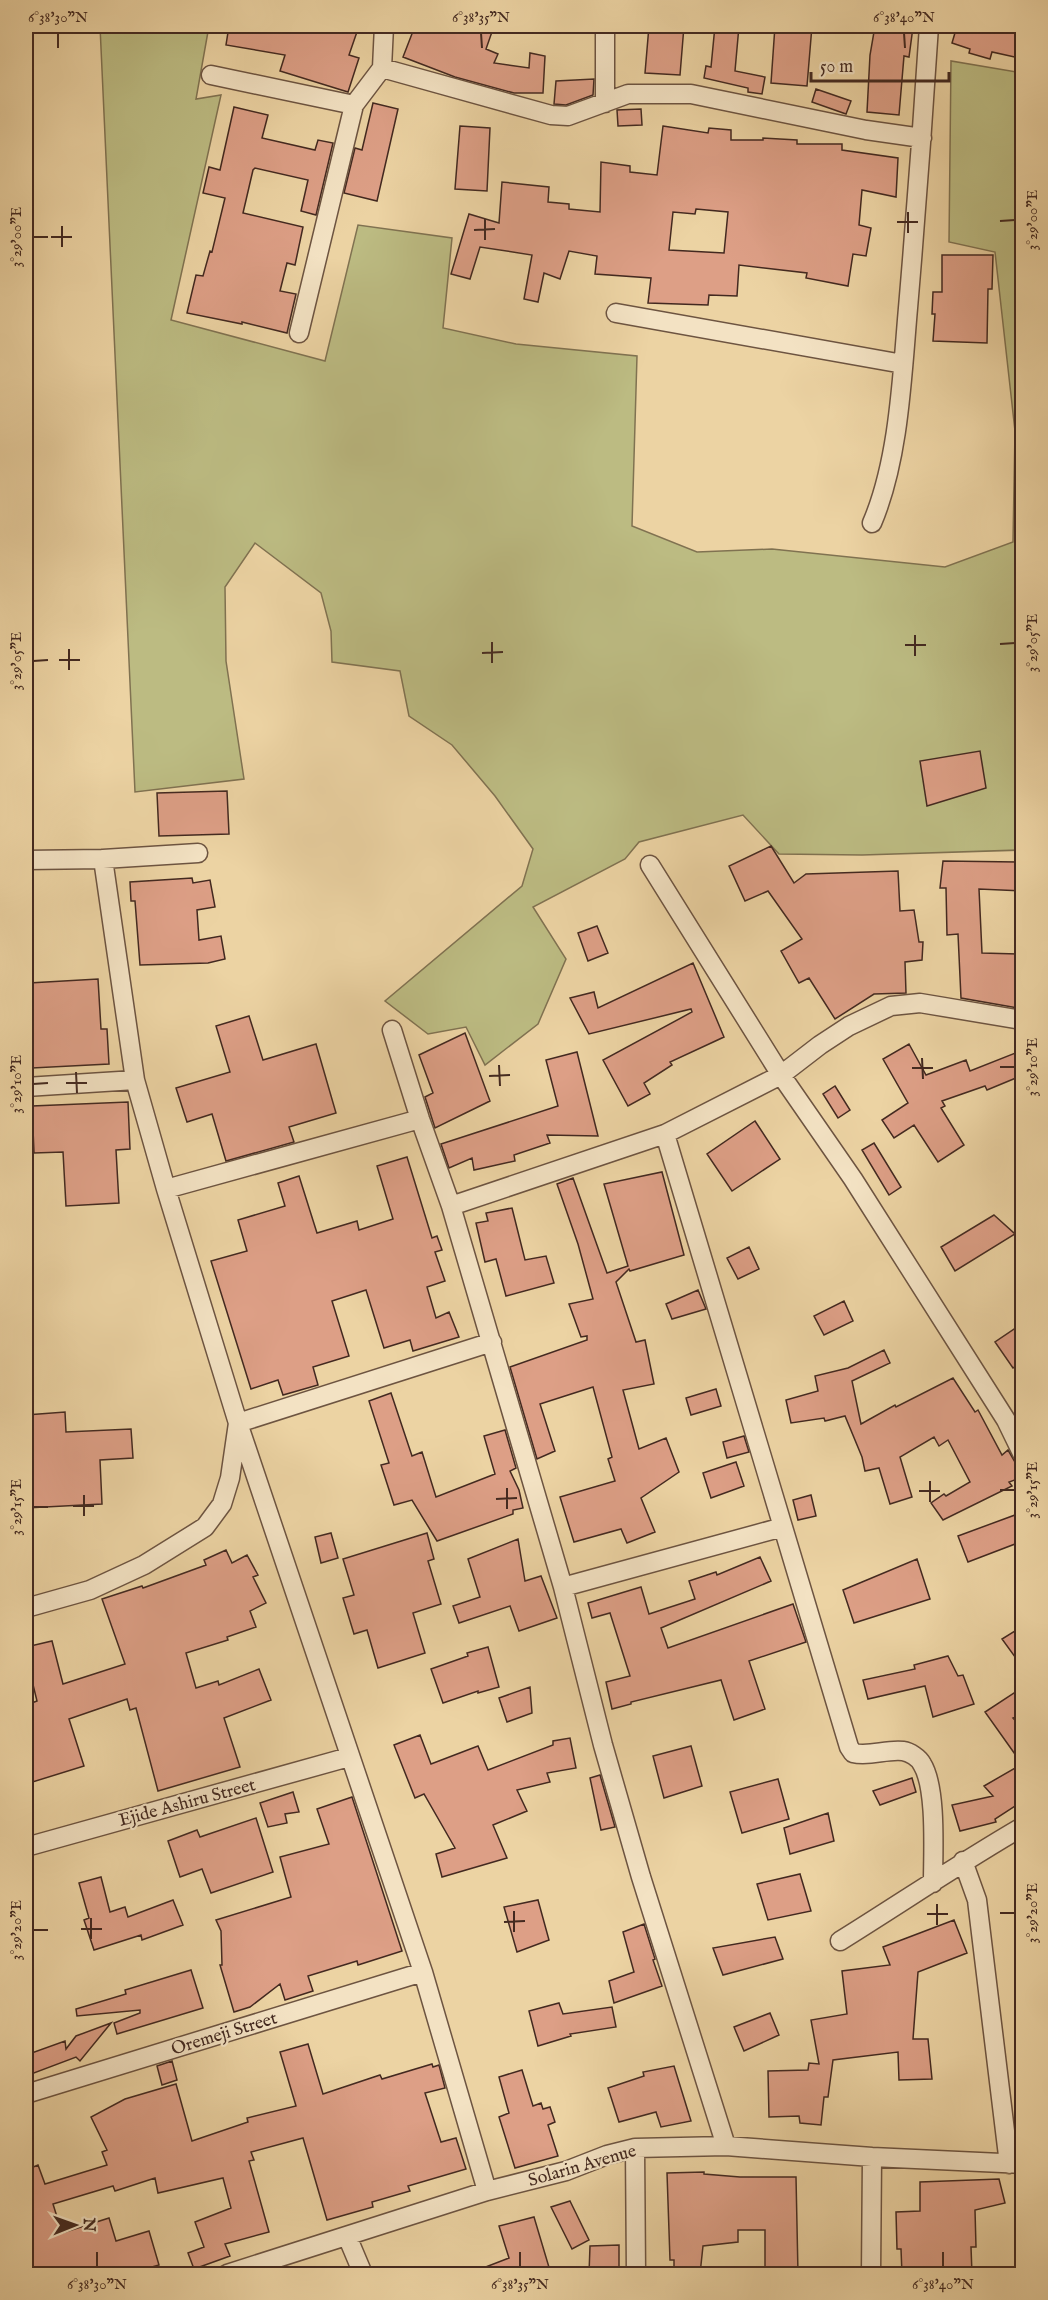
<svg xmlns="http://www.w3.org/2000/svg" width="1048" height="2300" font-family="'IM FELL English',serif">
  <rect width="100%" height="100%" fill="#ecd3a3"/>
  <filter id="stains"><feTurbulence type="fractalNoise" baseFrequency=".00333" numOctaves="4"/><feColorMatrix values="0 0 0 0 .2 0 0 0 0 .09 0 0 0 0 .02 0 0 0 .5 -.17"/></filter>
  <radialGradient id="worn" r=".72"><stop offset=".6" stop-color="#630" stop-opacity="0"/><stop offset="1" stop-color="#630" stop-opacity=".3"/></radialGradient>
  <path fill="#bcbb82" stroke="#807251" stroke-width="1.5" d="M100 26H209L196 99 221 95 171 320 325 361 358 225 452 238 443 328 516 344 637 356 632 526 697 552 772 549 945 567 1013 542 1015 431 995 252 949 242 951 61 1022 73V744L1021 746 1022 850 862 855 779 854 743 815 639 842 625 859 533 907 566 959 538 1024 485 1065 466 1027 428 1034 385 1001 522 886 533 849 495 796 452 745 409 716 400 671 332 662 331 631 321 593 255 543 225 587 226 661 244 779 135 792Z"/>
  <path fill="#dd9f86" stroke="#432920" stroke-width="1.5" fill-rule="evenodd" d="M229 26H359L349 55 359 58 348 92 280 71 285 55 226 45Z
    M415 26H494L486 49 498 54 494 63 529 68 530 53 545 56 543 93H514L455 77 403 57Z
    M649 26H684L680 75 645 73Z
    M715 26H739L735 71 765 77 762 94 748 92V88L704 78 706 66 711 67Z
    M775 26H812L807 86 771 83Z
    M875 26 913 27 909 57 904 56 899 115 867 112 870 55Z
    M957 26H1023V43L1019 58 992 52 990 59 969 53 970 49 952 43Z
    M594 79 593 95 566 105 554 104 556 81Z
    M816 89 851 101 846 114 812 102Z
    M373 103 398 109 377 201 344 193 355 148 362 150Z
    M234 107 268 115 262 138 315 150 318 140 333 143 316 215 301 211 308 180 255 168 253 170 243 213 303 227 295 265 287 263 280 291 296 294 287 333 242 322V324L187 313 196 275 203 276 210 251 212 252 225 198 203 193 209 167 220 170Z
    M641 109 642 125 618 126 617 110Z
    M460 126 490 128 487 191 455 189Z
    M663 126 708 133 709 128 731 130V140H763V138L797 140V144H842V150L898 158 896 197 862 190 859 225 871 228 866 256 853 254 848 286 806 278 807 273 739 265 737 296 709 295 708 305 648 303 651 278 595 274 597 256 569 251 560 279 544 273 538 302 524 299 532 255 480 247 470 279 451 274 469 214 499 223 502 182 549 187 548 202 569 204V209L600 212 601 162 630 166V172L657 175ZM696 209 728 212 724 253 669 250 673 212 695 214Z
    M942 255H993L992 289H988L987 343 933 341 935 314H932L933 292H942Z
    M980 751 986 788 927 806 920 761Z
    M227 791 229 834 159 836 157 793Z
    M771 846 794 883 806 874 898 871 900 911 914 910 919 942H923L922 960 905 962 906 993 874 994 835 1019 809 978 799 983 781 951 802 939 768 891 745 901 729 866Z
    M943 861 1023 862V891L979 889 982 953 1023 954V1009L961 998 958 934 947 935 946 888H940Z
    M192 878 193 883 210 880 215 907 197 910 199 940 221 936 225 959 208 963 140 965 135 901H131L130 882Z
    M597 926 608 953 588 961 578 933Z
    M693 963 724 1037 670 1062 672 1065 644 1083 650 1094 628 1106 603 1060 692 1012 691 1009 589 1034 570 998 594 992 598 1008Z
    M98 979 101 1029H107L109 1064 32 1068 29 983Z
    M249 1016 263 1060 316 1044 336 1113 289 1127 294 1142 226 1161 212 1114 187 1122 176 1088 230 1072 216 1026Z
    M465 1033 490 1101 435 1128 425 1097 433 1093 419 1055Z
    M909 1044 926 1075 966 1060 970 1071 1023 1050V1075L987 1090 985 1086 942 1101 945 1106 941 1108 964 1145 938 1162 914 1125 894 1138 882 1120 908 1103 883 1059Z
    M577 1052 598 1136 547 1135 550 1143 514 1155 515 1161 474 1170 472 1158 449 1168 441 1144 558 1106 546 1060Z
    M835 1086 850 1110 838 1118 823 1094Z
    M128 1102 130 1149 116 1150 119 1203 66 1206 63 1152 34 1153 32 1106Z
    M755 1121 780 1159 732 1191 707 1154Z
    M874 1143 901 1187 889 1195 862 1150Z
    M407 1157 432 1238 437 1236 442 1250 435 1252 445 1281 427 1287 436 1318 449 1312 459 1337 413 1351 410 1340 384 1348 366 1290 332 1301 349 1356 313 1367 318 1385 283 1395 278 1380 251 1389 211 1261 247 1251 238 1220 285 1206 278 1183 299 1176 317 1233 357 1221 359 1230 393 1219 377 1166Z
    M662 1172 684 1255 630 1271 629 1269 616 1282 636 1342 645 1340 654 1384 623 1390 639 1449 666 1438 679 1472 641 1498 655 1532 627 1543 621 1529 574 1542 560 1497 615 1481 608 1459 612 1457 593 1387 540 1404 555 1451 537 1459 510 1367 587 1340V1336L581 1337 569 1304 593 1299 578 1244 557 1184 573 1178 607 1273 628 1266 604 1184Z
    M512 1208 525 1260 546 1256 554 1283 506 1296 496 1259 485 1262 476 1223 488 1221 486 1213Z
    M994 1215 1015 1234 955 1271 941 1247Z
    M749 1247 759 1269 738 1279 727 1258Z
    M698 1290 706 1309 672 1319 666 1304Z
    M844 1301 853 1321 824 1335 814 1316Z
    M1023 1323V1362L1013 1368 995 1342Z
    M884 1350 890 1363 852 1381 861 1424 895 1405 896 1407 953 1378 975 1412 978 1410 1002 1455 1008 1450 1015 1462 1023 1464V1477L1009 1482 1012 1486 943 1520 931 1503 944 1494 946 1496 970 1482 948 1440 939 1446 934 1437 900 1457 912 1497 890 1504 879 1468 865 1471 862 1457 845 1416 825 1421 824 1418 791 1423 786 1400 818 1391 815 1376 848 1368Z
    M716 1389 721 1406 691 1415 686 1398Z
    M391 1393 412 1456 422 1452 436 1497 495 1474 484 1436 505 1430 516 1468 510 1471 519 1490 523 1508 513 1510V1514L437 1541 412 1500 394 1505 381 1465 389 1463 369 1401Z
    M65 1412 66 1432 131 1429 133 1458 100 1460 102 1504 26 1508V1415Z
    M744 1436 749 1452 727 1458 723 1442Z
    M736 1462 744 1486 711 1498 703 1473Z
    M811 1495 816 1516 798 1520 793 1500Z
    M1023 1512V1541L968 1562 958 1536Z
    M331 1533 338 1558 321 1563 315 1537Z
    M427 1533 434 1559 428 1561 441 1604 413 1613 425 1653 378 1668 367 1630 354 1634 343 1598 354 1595 343 1559Z
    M518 1539 525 1581 541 1576 557 1618 519 1631 510 1606 459 1623 453 1606 480 1597 468 1559Z
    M226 1550 232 1563 247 1555 258 1575 253 1577 266 1603 250 1611 256 1627 227 1637 228 1640 186 1653 196 1688 218 1681 219 1685 259 1669 271 1700 224 1718 240 1767 158 1791 136 1708 130 1710 127 1699 69 1719 84 1766 26 1784V1711H31L29 1704 37 1701 26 1656V1647L52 1641 63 1684 125 1664 102 1599 142 1586 143 1588 206 1565 204 1560Z
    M760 1557 771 1581 661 1628 668 1648 793 1604 806 1642 749 1661 765 1709 734 1720 721 1680 631 1702V1704L612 1709 606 1682 630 1676 610 1613 592 1618 588 1603 641 1587 649 1614 695 1599 689 1581 716 1572 717 1575Z
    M917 1559 930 1599 854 1623 843 1590Z
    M1023 1626V1668L1002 1639Z
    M488 1647 499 1687 478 1693V1691L443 1703 431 1669 468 1656 467 1653Z
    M948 1656 958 1676 963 1675 974 1704 933 1717 925 1686 868 1699 863 1680 915 1669 914 1665Z
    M530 1687 532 1713 507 1722 499 1698Z
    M1023 1687V1714L1013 1718 1023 1729V1801L995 1819 996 1822 960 1831 952 1805 993 1796 984 1786 1022 1764 985 1712Z
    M420 1735 431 1764 478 1746 488 1770 553 1745V1741L570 1738 576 1768 547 1773 550 1782 517 1790 527 1811 493 1825 507 1858 442 1877 436 1854 455 1848 424 1794 415 1798 394 1745Z
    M691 1746 702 1786 664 1798 653 1756Z
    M600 1775 615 1827 601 1830 590 1778Z
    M912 1778 916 1792 880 1805 873 1791Z
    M778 1779 789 1819 742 1833 730 1792Z
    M293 1792 299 1812 285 1814 287 1823 268 1827 260 1803Z
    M352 1797 402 1951 358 1965 357 1961 308 1976 313 1991 285 2000 280 1984 250 2007 234 2012 220 1965H222L221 1931 216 1920 291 1897 280 1857 329 1844 317 1809Z
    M828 1813 834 1841 790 1854 784 1828Z
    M256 1818 273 1872 211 1893 202 1869 180 1877 168 1841 197 1830 200 1837Z
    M800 1874 811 1911 768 1920 757 1884Z
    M101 1877 110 1912 125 1907 128 1917 173 1900 183 1925 142 1940 141 1935 94 1950 84 1920 89 1918 79 1883Z
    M538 1900 549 1940 517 1952 504 1907Z
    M954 1920 967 1953 918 1972 913 2039H928L932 2079 899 2080 898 2052 833 2060 828 2097H824L821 2125 800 2123 799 2116 769 2117 768 2071 808 2070 809 2063 819 2064 811 2020 847 2014 842 1971 890 1965 883 1947Z
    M644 1924 655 1959 653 1960 662 1986 614 2003 609 1981 634 1972 623 1932Z
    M775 1937 783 1959 723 1975 713 1948Z
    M191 1970 203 2008 117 2034 114 2023 140 2013V2010L77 2016 76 2009 126 1994 125 1990Z
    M559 2003 563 2014 612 2007 616 2027 570 2034 571 2036 538 2046 529 2011Z
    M770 2013 779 2035 744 2051 734 2027Z
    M111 2023 80 2061 76 2057 26 2076V2055L65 2041 66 2049 76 2036Z
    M308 2044 323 2094 380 2075 382 2079 432 2064 433 2067 439 2065 445 2088 425 2093 441 2142 456 2138 466 2169 408 2186 410 2191 372 2202 373 2207 327 2220 303 2138 251 2152 254 2160 249 2161 269 2232 225 2244 230 2256 194 2269 188 2253 204 2247 195 2222 231 2208 223 2178 158 2193 155 2178 115 2191 113 2186 53 2204 62 2233 109 2218 116 2241 149 2231 159 2265 127 2274H26V2170L38 2165 45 2184 107 2165 102 2152 107 2150 91 2117 125 2099 176 2084 192 2141 248 2122 247 2118 296 2106 280 2052Z
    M172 2061 177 2080 162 2085 157 2066Z
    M674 2066 691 2121 661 2127 656 2112 619 2122 608 2088 644 2076 643 2072Z
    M522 2070 533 2106 541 2103 543 2109 550 2107 555 2122 548 2125 558 2156 515 2168 499 2117 509 2113 499 2077Z
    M704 2172V2174L740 2177H796L798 2274H765V2230H738V2242L703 2246 700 2274H674V2260H670L667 2173Z
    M999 2179 1005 2203 975 2210 976 2247H971L972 2274H902L901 2249H897L896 2212 920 2211V2182Z
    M570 2201 589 2240 572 2249 551 2207Z
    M534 2217 551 2274H470V2273L509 2258 499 2226Z
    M619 2245V2274H589L590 2246Z"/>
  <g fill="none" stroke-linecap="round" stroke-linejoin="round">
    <g stroke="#6d5441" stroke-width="21">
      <path id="street" d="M605 26V103
        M382 68 551 115 568 116 628 94H691L866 130 922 138
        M211 75 354 105
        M616 313 903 364
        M299 333 354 105 382 68 384 26
        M872 523C899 460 902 377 908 308 916 214 923 120 929 26
        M103 859 135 1080 166 1189 238 1423 423 1972 487 2191
        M26 860 103 859 198 853
        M650 865 781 1075 853 1179 1006 1420 1022 1453
        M392 1030 420 1119 451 1206 563 1587 603 1745 641 1877 726 2146
        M26 1087 135 1080
        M665 1134 849 1747 853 1753C870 1757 886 1749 903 1751 910 1752 919 1758 922 1764 937 1788 933 1853 933 1883
        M166 1189 420 1119
        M451 1206 665 1134 781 1075 820 1045 849 1026 891 1006 920 1003 1022 1020
        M563 1587 783 1527
        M26 1608 90 1590 144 1565 205 1527 222 1504 230 1478 238 1423 492 1342
        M26 1847 349 1757
        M963 1861 977 1900 1009 2164
        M840 1941C901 1903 960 1863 1022 1827
        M26 2094 423 1972
        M635 2148 636 2274
        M347 2236 363 2274
        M227 2274 487 2191 566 2171 607 2155 635 2148 726 2146 872 2157 1022 2164
        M871 2274 872 2157"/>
    </g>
    <use href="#street" stroke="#f3e2c3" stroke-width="18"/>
  </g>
  <path fill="none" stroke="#432920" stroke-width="2" d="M58 33V48M481 33 482 48M904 33 905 48M908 212V233M485 219V240M1000 221 1015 220M897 222H918M62 226V247M474 230 495 229M33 237H48M51 237H72M915 635V656M492 642V663M1000 644 1015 643M905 645H926M69 649V670M482 653 503 652M59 660H80M33 661 48 660M922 1058 923 1079M499 1065 500 1086M1000 1067H1015M912 1068H933M76 1072 77 1093M489 1076 510 1075M66 1083H87M33 1084 48 1083M930 1481V1502M507 1488V1509M1000 1490H1015M919 1491H940M84 1495V1516M496 1499 517 1498M73 1506H94M33 1507H48M937 1904V1925M514 1911V1932M1000 1913H1015M927 1914H948M91 1918V1939M504 1922 525 1921M81 1929H102M33 1930H48M97 2252V2267M520 2252V2267M943 2252V2267"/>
  <g text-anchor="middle" stroke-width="4.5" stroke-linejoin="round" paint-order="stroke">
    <g font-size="18" fill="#432920" stroke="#f3e2c3">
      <text transform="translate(187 1802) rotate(-15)" y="6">Ejide Ashiru Street</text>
      <text transform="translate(224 2033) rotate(-17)" y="6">Oremeji Street</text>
      <text transform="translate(582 2165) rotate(-16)" y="6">Solarin Avenue</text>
    </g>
  </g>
  <rect width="1048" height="2300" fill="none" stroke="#ecd3a3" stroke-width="66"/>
  <g transform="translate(75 2225) rotate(89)" stroke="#f3e2c3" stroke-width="4.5" paint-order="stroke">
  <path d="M0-4.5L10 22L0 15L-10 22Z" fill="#432920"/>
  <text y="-9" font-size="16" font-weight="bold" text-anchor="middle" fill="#432920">N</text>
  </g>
  <path d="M811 72v9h138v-9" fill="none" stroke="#432920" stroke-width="3"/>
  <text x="820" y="72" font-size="18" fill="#432920" stroke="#f3e2c3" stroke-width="4.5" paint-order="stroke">50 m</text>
  <rect x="33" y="33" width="982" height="2234" fill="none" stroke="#432920" stroke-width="2"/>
  <g font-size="15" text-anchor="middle" fill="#432920">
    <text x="58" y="22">6°38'30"N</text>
    <text x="481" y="22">6°38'35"N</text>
    <text x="904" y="22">6°38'40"N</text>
    <text transform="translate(1032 220) rotate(-90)" y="5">3°29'00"E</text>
    <text transform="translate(16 237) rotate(-90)" y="5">3°29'00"E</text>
    <text transform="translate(1032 643) rotate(-90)" y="5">3°29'05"E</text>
    <text transform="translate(16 661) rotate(-90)" y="5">3°29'05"E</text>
    <text transform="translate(1032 1067) rotate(-90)" y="5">3°29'10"E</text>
    <text transform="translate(16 1084) rotate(-90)" y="5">3°29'10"E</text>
    <text transform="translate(1032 1490) rotate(-90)" y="5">3°29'15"E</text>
    <text transform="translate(16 1507) rotate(-90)" y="5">3°29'15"E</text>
    <text transform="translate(1032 1913) rotate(-90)" y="5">3°29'20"E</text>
    <text transform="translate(16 1930) rotate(-90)" y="5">3°29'20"E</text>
    <text x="97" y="2289">6°38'30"N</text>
    <text x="520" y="2289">6°38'35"N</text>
    <text x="943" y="2289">6°38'40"N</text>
  </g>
  <rect width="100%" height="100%" filter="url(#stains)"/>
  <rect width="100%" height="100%" fill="url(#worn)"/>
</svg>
